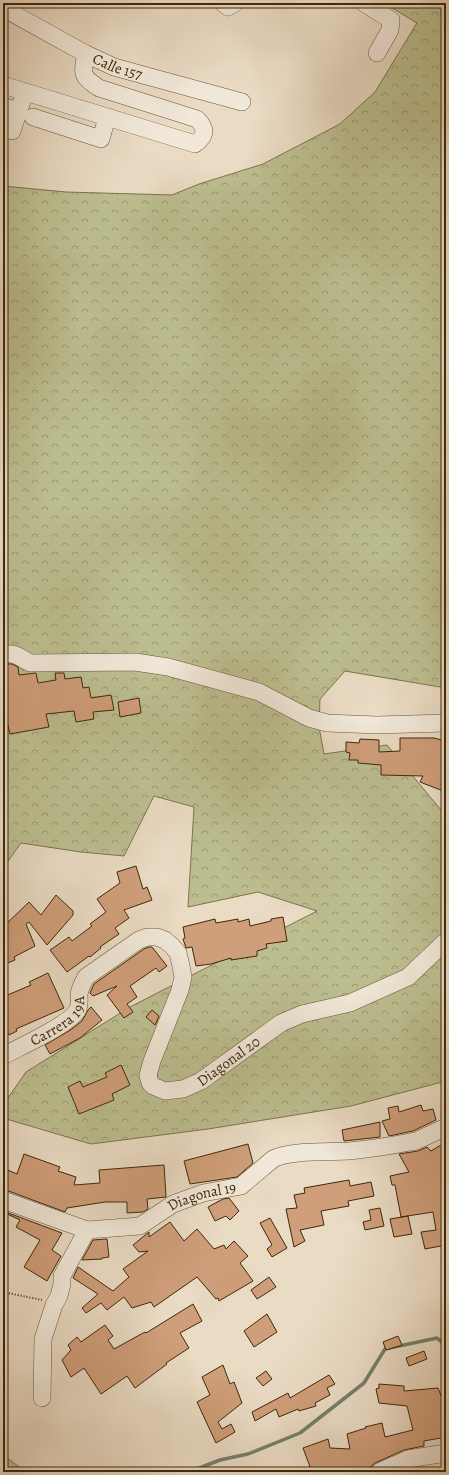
<svg xmlns="http://www.w3.org/2000/svg" width="449" height="1475" font-family="Alegreya,serif">
  <defs>
    <pattern id="forest-crowns" width="20" height="18" patternUnits="userSpaceOnUse"><rect width="20" height="18" fill="#bcbe90"/><path d="M2 6a3 3 0 1 1 6 0M12 15a3 3 0 1 1 6 0" fill="none" stroke="#9a9a74"/></pattern>
  </defs>
  <rect width="100%" height="100%" fill="#eadbc4"/>
  <filter id="stains"><feTurbulence type="fractalNoise" baseFrequency=".005" numOctaves="4"/><feColorMatrix values="0 0 0 0 .2 0 0 0 0 .09 0 0 0 0 .02 0 0 0 .5 -.17"/></filter>
  <radialGradient id="worn" r=".72"><stop offset=".6" stop-color="#630" stop-opacity="0"/><stop offset="1" stop-color="#630" stop-opacity=".3"/></radialGradient>
  <path fill="url(#forest-crowns)" stroke="#7e734c" d="M384 3H446V688L345 671 320 699 319 727 324 754 387 745 446 816V1081L351 1106 208 1129 91 1144 3 1118V1105L26 1072 130 1007 317 911 258 892 188 907 194 807 154 796 124 856 81 852 21 843 3 868V186L66 192 172 195 199 184 263 164 340 124 375 92 417 23Z
    M3 1455 26 1472 3 1467Z"/>
  <g fill="none" stroke-linecap="round" stroke-linejoin="round">
    <path stroke="#74806d" stroke-width="3.5" d="M189 1472 220 1460 248 1454 300 1433 364 1383 385 1349 437 1338 446 1346"/>
  </g>
  <path fill="#cf9e7a" stroke="#3f2808" d="M3 664H12L18 667 19 675 36 673 38 683 56 680 55 673H64L65 679 81 677 83 688 89 687 91 698 111 695 114 710 93 712 94 719 76 722 74 711 46 714 49 727 10 734 5 713H3Z
    M139 698 141 713 120 717 118 702Z
    M400 738H434L446 741V792L420 782 423 776 381 775V765L358 763V760H349L350 753 346 752V742L359 743 360 739 379 740V752L400 751Z
    M136 866 143 889 147 887 152 900 124 910 129 918 115 928 119 934 100 947 101 948 90 957 89 956 67 972 50 950 69 937 72 941 92 926 90 924 106 912 97 899 120 883 117 872Z
    M56 895 73 911V915L47 945 29 922 26 924 35 946 14 957 15 960 3 965V927L29 902 41 915Z
    M283 917 287 941 266 944 267 948 257 951V956L231 960V958L211 964 196 966 192 947 186 948 183 939 185 938 183 927 215 919 216 923 238 919V922L249 919 250 926 271 921V919Z
    M149 947H152L167 966 159 972 156 968 130 986 137 997 127 1004 133 1012 124 1018 107 995 117 986 93 996 90 993 94 984 144 949Z
    M48 973 64 1008 16 1029 17 1031 9 1035 8 1033 3 1036V997L31 985 29 982Z
    M91 1007 102 1020 80 1038 50 1054 45 1045 72 1029 82 1021 88 1010Z
    M152 1010 159 1016 155 1025 146 1017Z
    M121 1065 130 1085 112 1094 114 1100 79 1114 68 1087 80 1081 83 1087 107 1077 105 1073Z
    M421 1105 423 1111 433 1109 436 1120 413 1131 389 1136 382 1121 390 1119 388 1108 398 1106 399 1112Z
    M380 1122V1137L344 1141 342 1130Z
    M446 1142V1189L442 1191 445 1210H443L446 1245 425 1249 421 1232 436 1230 433 1212 401 1217 395 1185H392L390 1176 409 1172 399 1154 418 1151 427 1147 431 1151Z
    M248 1144 253 1163 237 1177 190 1184 184 1161Z
    M24 1154 60 1167 58 1171 76 1177 74 1185 100 1183 99 1170 164 1165 166 1197 147 1199 148 1209 143 1212 127 1213V1202H105L67 1208 65 1212 3 1189V1168L17 1174Z
    M349 1180 350 1186 371 1182 374 1196 348 1201 349 1206 321 1211 324 1225 300 1230 305 1241 294 1247 286 1209 297 1208 294 1195 305 1193 304 1188Z
    M229 1198 239 1211 230 1220 226 1216 215 1221 208 1207 223 1199Z
    M380 1208 384 1226 365 1230 363 1222 371 1220 369 1210Z
    M3 1211 62 1233 52 1250 61 1256 47 1281 24 1267 40 1240 16 1227 20 1220 3 1212Z
    M408 1216 412 1234 394 1237 390 1219Z
    M270 1218 287 1248 272 1257 267 1249 272 1245 260 1223Z
    M170 1222 184 1241 197 1229 214 1249 224 1245 226 1249 234 1241 248 1256 240 1263 253 1281 219 1301 218 1298 216 1299 197 1277 154 1307 151 1302 132 1308 124 1297 107 1310 101 1303 86 1313 82 1308 98 1294 73 1278 78 1267 113 1291 129 1277 123 1269 148 1251 139 1252 133 1245 149 1232V1237Z
    M107 1239 109 1257 102 1258V1259L82 1260 93 1240Z
    M269 1277 276 1287 257 1299 251 1290Z
    M193 1304 202 1321 180 1333 189 1348 166 1363 167 1364 135 1388 127 1376 101 1394 84 1368 71 1377 62 1360 71 1350 68 1345 77 1337 81 1342 105 1325 113 1336 108 1340 114 1349 145 1332 146 1333Z
    M267 1314 277 1332 254 1347 244 1331Z
    M398 1336 402 1345 386 1350 383 1342Z
    M424 1351 427 1359 409 1366 406 1358Z
    M223 1365 230 1384 234 1382 242 1403 218 1422 222 1429 231 1424 235 1432 216 1443 197 1402 210 1395 202 1377Z
    M266 1371 272 1379 263 1386 256 1378Z
    M329 1375 335 1384 327 1388 330 1395 315 1403 316 1406 299 1411 298 1409 279 1417 276 1409 255 1421 252 1412 288 1393 290 1398Z
    M379 1384 404 1386V1391L438 1388 446 1408V1437L424 1441V1446L404 1450 375 1463 368 1469 369 1472H312L303 1448 328 1439 330 1448 350 1449 347 1434 366 1428 365 1427 382 1423 385 1437 413 1430 407 1406 379 1403 376 1389 379 1388Z"/>
  <g fill="none" stroke-linecap="round" stroke-linejoin="round">
    <g stroke="#6a5537" stroke-width="18">
      <g id="minor">
        <path d="M223 3 228 7 235 3"/>
        <path d="M364 3 391 20 390 30 377 53"/>
        <path id="s1" d="M3 8 86 54 114 67 242 102"/>
        <path d="M3 85 195 144C206 136 207 129 197 119L99 88C81 76 82 75 86 54"/>
        <path d="M3 106 18 111"/>
        <path d="M33 117 101 139 107 117"/>
        <path d="M3 128 12 131 25 92"/>
        <path d="M3 654C18 653 18 657 30 663L135 662 168 667 259 692 309 718 327 723 377 725 446 723"/>
        <path id="s2" d="M3 1056C19 1047 72 1024 78 1009 80 1004 79 999 79 994 80 988 83 983 86 977L139 940 147 937H157L165 940 172 946 178 953 181 966 183 977 180 990 152 1061 148 1075 150 1083 153 1086 165 1091 183 1089 201 1081 281 1023 302 1014 350 1003 408 977 446 941"/>
        <path id="s3" d="M3 1200 87 1230 140 1226 173 1204 203 1193 241 1186 273 1159C290 1150 328 1152 349 1151 369 1149 390 1146 410 1142L416 1141 446 1127"/>
        <path d="M42 1398 43 1339 54 1305 59 1296 62 1284V1276L87 1230"/>
        <path d="M379 1472 408 1459 446 1453"/>
      </g>
    </g>
    <path stroke="#3f2808" stroke-width="2" stroke-dasharray="1 2" stroke-linecap="butt" d="M3 1292 42 1300"/>
    <use href="#minor" stroke="#f1e8d9" stroke-width="17"/>
  </g>
  <g text-anchor="middle" stroke-width="4" stroke-linejoin="round" paint-order="stroke">
    <g font-size="15" fill="#3f2808" stroke="#f1e8d9">
      <text dy="5" stroke="none"><textPath href="#s1" startOffset="129">Calle 157</textPath></text>
      <text dy="5" stroke="none"><textPath href="#s2" startOffset="67">Carrera 19A</textPath></text>
      <text dy="5" stroke="none"><textPath href="#s2" startOffset="459">Diagonal 20</textPath></text>
      <text dy="5" stroke="none"><textPath href="#s3" startOffset="212">Diagonal 19</textPath></text>
    </g>
  </g>
  <rect width="449" height="1475" fill="none" stroke="#eadbc4" stroke-width="16"/>
  <rect x="4" y="4" width="441" height="1467" fill="none" stroke="#3f2808" stroke-width="2"/>
  <rect x="8" y="8" width="433" height="1459" fill="none" stroke="#3f2808"/>
  <rect width="100%" height="100%" filter="url(#stains)"/>
  <rect width="100%" height="100%" fill="url(#worn)"/>
</svg>
